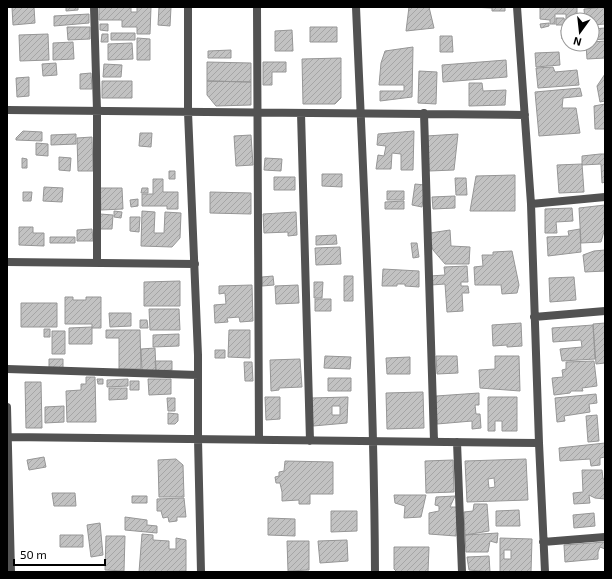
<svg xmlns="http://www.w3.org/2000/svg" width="612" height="579" font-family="'Exo 2',sans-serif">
  <defs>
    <pattern id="building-hatch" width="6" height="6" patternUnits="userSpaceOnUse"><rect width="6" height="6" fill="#c2c2c2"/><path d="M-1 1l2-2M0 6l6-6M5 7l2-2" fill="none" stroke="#a5a5a5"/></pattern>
  </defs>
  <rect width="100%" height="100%" fill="#fff"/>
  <path fill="url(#building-hatch)" stroke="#969696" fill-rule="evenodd" d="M12 7H34L35 23 13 25Z
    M66 7H78V10L66 11Z
    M99 7H131V12H137V7H151L150 34H137V27H122V20H99Z
    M159 7H171L170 26 158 25Z
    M409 7H429L434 28 406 31Z
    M471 7H505V11H492V8Z
    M540 7H577V20H568V26H566V14H555V24H550V20L540 19Z
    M605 7V24L592 25V20H585L584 9Z
    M89 14V23L54 26V16Z
    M556 18H564L565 25H556Z
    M549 23V26L541 28 540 24Z
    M100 24H108V31L100 30Z
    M67 27H90V39L68 40Z
    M310 27H337V42H310Z
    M605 28V39L592 40V29Z
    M568 29V39H562L561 30Z
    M292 30 293 51H275V31Z
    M111 33H135V40H111Z
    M48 34 49 60 20 61 19 35Z
    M102 34H108V42H101Z
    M440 36H452L453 52H440Z
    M137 38 150 39V60H137Z
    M605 41V58L587 59 586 44H592V42Z
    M73 42 74 59 53 60V43Z
    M132 43 133 59 108 60V44Z
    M413 47 412 97 380 101V91H404V85H379L381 63 385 51Z
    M231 50V58H208V51Z
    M559 52 560 65 536 67 535 53Z
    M341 58V98L335 104H303L302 59Z
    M506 60 507 77 443 82 442 65Z
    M207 62 251 63V82L207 81Z
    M263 62H286V72H272V85H263Z
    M56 63 57 75 43 76 42 64Z
    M104 64 122 65 121 77H103Z
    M553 67 555 72 577 70 579 85 538 88 536 68Z
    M419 71 437 72 436 104 418 103Z
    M91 73 92 89H80V74Z
    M605 74V101L600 102 597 86Z
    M29 77V96L17 97 16 78Z
    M102 81H132V98H102Z
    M207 81 251 82V105L216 106 207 95Z
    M469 83H482L483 91 506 90 505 105 469 106Z
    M580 88 582 96 563 98 562 108H576L580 133 539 136 535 92Z
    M605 104V129H595L594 106Z
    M23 131 42 132V141L16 140V138Z
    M414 131 413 170H401V154L392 153 391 169H376L378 155 384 156 386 146 377 145 378 134Z
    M140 133H152L151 147 139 146Z
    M76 134V144L51 145V135Z
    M458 134 454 170 429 171 426 136Z
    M251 135 253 165 236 166 234 136Z
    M92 137 93 171H78L77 138Z
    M36 143 48 144V156L36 155Z
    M600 154H605V182L602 183 601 164 582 165V156Z
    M59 157 71 158 70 171 59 170Z
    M22 158 27 159V168H22Z
    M265 158 282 159 281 171 264 170Z
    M582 164 584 192 559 193 557 165Z
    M169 171H175V179H169Z
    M322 174H342V187L322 186Z
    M515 175V211H470L476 176Z
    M274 177H295V190H274Z
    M455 178H466L467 195H456Z
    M153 179H163V192H178V209H167V206H142V194H153Z
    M415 184 425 185 422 207 412 205Z
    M44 187 63 188 62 202 43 201Z
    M100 188H122L123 209 101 210Z
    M142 188H148V193H141Z
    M387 191H404V200H387Z
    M23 192H32L31 201H23Z
    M210 192 251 193V214L210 213Z
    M455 196V208L433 209 432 197Z
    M138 199V206L131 207 130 200Z
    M404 201V209H385V202Z
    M605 205V228L601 242 581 243 579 208Z
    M572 208 573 221 556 222 557 233H545V209Z
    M114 211 122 212 121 218 114 217Z
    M142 211 155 212 154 233H164L165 212 181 213 180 238 172 247 141 246Z
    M296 212 297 235 288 236V232L264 233 263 214Z
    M100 214 113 215 112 229H99Z
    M130 217H140L139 232 130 231Z
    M19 227H33V233H44V246L19 245Z
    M92 229 93 241H77V230Z
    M580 229 581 252 548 256 547 237 569 236 568 231Z
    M450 230 451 246 470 247 469 264H445L433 250 430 240V233Z
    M336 235 337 244 316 245V236Z
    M50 237H75V243H50Z
    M411 243H417L419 257 413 258Z
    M340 247 341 264 316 265 315 248Z
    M605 250V271L585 272 583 255 594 251Z
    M512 251 519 285 517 293 502 294 501 285H475L474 267 483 266 482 255H493V252Z
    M467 266 468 282H461V286H468L469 293H462L463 311 447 312 445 284 431 285 430 276 445 275 444 267Z
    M383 269 419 271V287L405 286V284H397V286H382Z
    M273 276 274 285 262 286V277Z
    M344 276H353V301H344Z
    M574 277 576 300 550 302 549 278Z
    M180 281V306H144V282Z
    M314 282H323L322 298H314Z
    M252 285 253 321 240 322 239 317 227 318 228 322 215 323 214 305 226 304 225 293 219 294V286Z
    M298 285 299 303 276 304 275 286Z
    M65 297H73V300H86V297H101V328H92V324H65Z
    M315 299H331V311H315Z
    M21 303H57V327H21Z
    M149 309H179L180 330H150Z
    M109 313H131V326L110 327Z
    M140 320H147L148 328H140Z
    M521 323 522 346 507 347V345L493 346 492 325Z
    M605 323V363L596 364 593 324Z
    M593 325 595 359 562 361 560 349 582 347 581 340 553 342 552 328Z
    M92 327V344H69V328Z
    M44 329H50V337H44Z
    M106 330H140L141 369H119V338H106Z
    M229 330H250V358L228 357Z
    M52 331H65V354H52Z
    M179 334V346L153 347V335Z
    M155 348 156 371H142L141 349Z
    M215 350H225V358H215Z
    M325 356 351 357 350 369 324 368Z
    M436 356H457L458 373 437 374Z
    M495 356H519L520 391 480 388 479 370 495 369Z
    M410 357V374H387L386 358Z
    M49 359H63V369H49Z
    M300 359 302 387 279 388V390L271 391 270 360Z
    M155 361H172V370L156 371Z
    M594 361 597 386 582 388 583 391H571L570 393 554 395 552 378 563 377 562 370 566 369V362Z
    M244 362H252L253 381H245Z
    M86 377H95L96 422H67L66 391 81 390V384H86Z
    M328 378H351V391H328Z
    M97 379H103V384H98Z
    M128 379V386L107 387V380Z
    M148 379H171V394L149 395Z
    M130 381H139V390H130Z
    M25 382H41L42 428H26Z
    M109 388H127V399L109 400Z
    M423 392 424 428 387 429 386 393Z
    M479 393V405H475L476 414H480L481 428 472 429V421L437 424 436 396Z
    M596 394 597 403 589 404 590 412 564 416 565 421 557 422 555 398Z
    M265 397H280V419L266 420Z
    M348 397 347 423 313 426 311 398ZM332 406H340V415H332Z
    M488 397H517V431H502V421H495V431H488Z
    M167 398H175V411H168Z
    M64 406V422L45 423V407Z
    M168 413 178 414V421L175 424H168Z
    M597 415 599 441 588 442 586 416Z
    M605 443V457L600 458V465L591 466 590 459 560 461 559 448Z
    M44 457 46 467 29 470 27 460Z
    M176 459 183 465 184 497H159L158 460Z
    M526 459 528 500 467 502 465 461ZM494 478 495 487 489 488 488 479Z
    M453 460 454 492 426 493 425 461Z
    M285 461 333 462V494H310V504H299V500L282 501V492L280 483H276L275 477 279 476V472L284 471Z
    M582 470H602L603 479H605V499L595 498 589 495 590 503 574 504 573 493 583 492Z
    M52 493H75L76 506H54Z
    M394 495H426L421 517 404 518 405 506 395 503Z
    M132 496H147V503H132Z
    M455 496 450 507H457L456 536 429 534V513L439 511V506L435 505 436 497Z
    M184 498 186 517H177V521L169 522 168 517 163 518 161 511H157V499Z
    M474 504H487L489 531 465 535 464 512 473 511Z
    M519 510 520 526H496V511Z
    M331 511H357V531L331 532Z
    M594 513 595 526 574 528 573 515Z
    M125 517 147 520V525L157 526V533L125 530Z
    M268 518 295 519V536L268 535Z
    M100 523 103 555 91 557 87 525Z
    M498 533 497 543 490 541 488 552H466L465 535Z
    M142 534 153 535V540L169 541V549H176V538L186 540V571L139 572Z
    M60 535H83V547H60Z
    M106 536H125L124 571 105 570Z
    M500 538 532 539 531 572H500ZM504 550H511V559H504Z
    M347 540 348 561 320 563 318 541Z
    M287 541H309V570L288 571Z
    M605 542V549L600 547 598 552V559L565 562 564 545Z
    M394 547H429L428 572H397L394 569Z
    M489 556 490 572 469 570 467 557Z"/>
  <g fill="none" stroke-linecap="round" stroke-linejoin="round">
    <path stroke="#525252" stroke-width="8" d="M94 7 97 111V263
      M188 7V112L198 355V439L201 572
      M257 7 259 440
      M356 7C364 195 374 383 375 572
      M517 7 531 204 539 443 545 572
      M7 110 525 115
      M301 113 310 441
      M424 113 434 441
      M531 204 605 197
      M7 262 195 264
      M534 317 605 311
      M7 369 198 375
      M7 407 11 572
      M7 437 539 443
      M457 442 462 572
      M543 542 605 537"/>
  </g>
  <rect width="612" height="579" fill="none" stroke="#000000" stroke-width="16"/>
  <g transform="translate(580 32) rotate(195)"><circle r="19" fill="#ffffff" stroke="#999999"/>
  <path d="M0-3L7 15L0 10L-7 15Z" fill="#000000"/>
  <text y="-6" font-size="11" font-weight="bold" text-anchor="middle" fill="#000000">N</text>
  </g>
  <path d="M14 559v6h91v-6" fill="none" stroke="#000000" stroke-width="2"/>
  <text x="20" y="559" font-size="12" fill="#000000" stroke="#ffffff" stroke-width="3" paint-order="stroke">50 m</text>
</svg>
